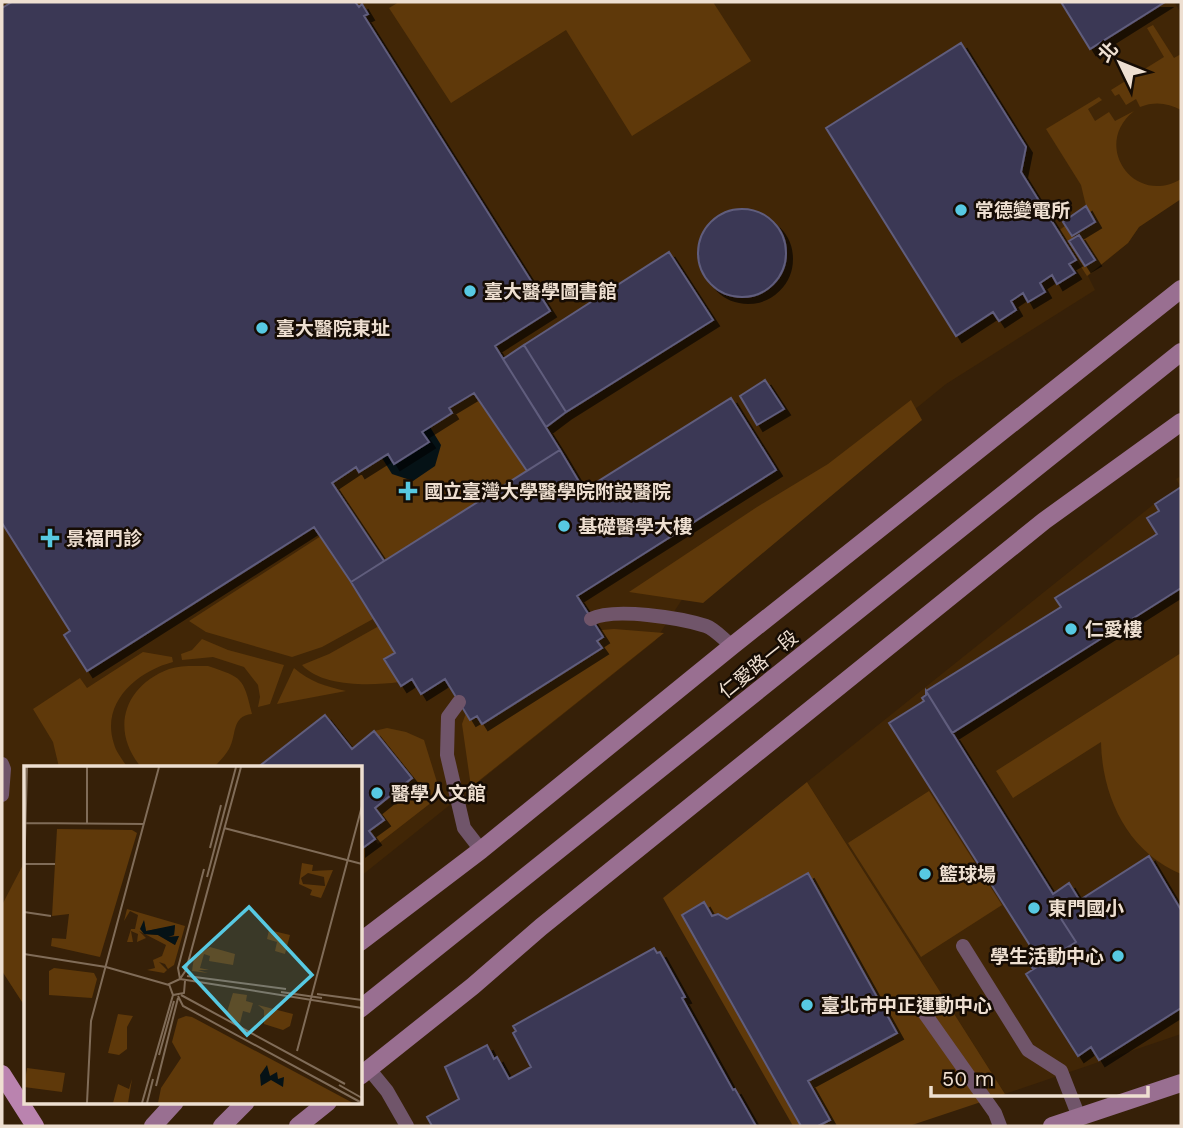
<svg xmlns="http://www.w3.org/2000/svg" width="1183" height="1128" font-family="'Work Sans','Noto Sans TC',sans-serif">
  <defs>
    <filter id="shadow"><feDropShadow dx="6" dy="6" stdDeviation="0" flood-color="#0009"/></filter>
  </defs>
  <rect width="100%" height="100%" fill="#362008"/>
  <path fill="#412606" d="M2 2H1174L1181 13V199L1139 227 1128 243 1088 276 1095 290 946 384 683 598 655 641 361 876 360 768H26V1008L2 971Z
    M1181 476V1034L1005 1094 807 782 1154 504 1181 487 1176 479Z"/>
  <path fill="#5f390a" d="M399 2H713L751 61 632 136 566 30 451 103 389 8Z
    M1153 25 1174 58 1181 54V110C1168 103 1155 101 1140 107L1136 99 1126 105 1119 94 1115 96 1111 90 1164 57 1147 28Z
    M1099 97 1102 100 1088 109 1095 121 1109 112 1115 121 1134 111C1091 145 1134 207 1181 179V199L1139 227 1128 243 1087 276 1058 231 1065 226 1072 236 1095 221 1086 206 1081 185 1046 129Z
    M474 393 527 471 384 561 332 483 356 467 359 472 388 454 428 441 422 432 451 414 449 408Z
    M911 400 922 420 703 603 629 592 757 507 828 464Z
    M321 536 373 619 322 647 292 657 206 632 189 621Z
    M379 626 395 653 385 659 399 682C371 686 322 687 302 665L329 654Z
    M614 629 664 633 471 787 462 724 466 713 602 630Z
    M202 639 228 650 284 665 270 704 258 707 260 697 258 685 244 667 213 657 182 660 181 654 192 650Z
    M143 652 172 657 173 662C138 671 100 702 114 744 116 752 123 760 127 767H59L53 742 33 709 80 678 87 688Z
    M1181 653V874C1128 852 1102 797 1101 742L1013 798 996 771Z
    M208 666C243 678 243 677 252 714 231 716 237 735 229 749 225 756 219 762 214 767H141C110 730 124 686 169 669 181 665 195 666 208 666Z
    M294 668C310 682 325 686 346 691L277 704Z
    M387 728 406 732 424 740 441 795 378 844 369 831 384 820 375 808 412 778 374 731Z
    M807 782 1005 1094 909 1126H793L663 898Z
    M929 791 1002 905 921 957 848 843Z
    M26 859V1008L2 971V905Z"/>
  <path fill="#051216" d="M430 427 441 445 435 466 413 481 392 474 382 458 428 441 422 432Z"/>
  <path fill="#3a3854" stroke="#605d7d" stroke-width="2" filter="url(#shadow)" d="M12 2H355L359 7 362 4 368 14 364 16 550 311 495 346 560 450 527 471 474 393 449 408 452 413 422 432 429 442 394 464 388 454 359 472 356 467 332 483 384 561 351 582 314 527 87 671 64 635 70 631 2 523V8Z
    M1061 2H1165L1090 49Z
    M961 43 1026 147 1021 172 1076 260 1069 264 1075 273 1057 284 1052 275 1040 283 1045 292 1028 302 1023 293 1011 301 1016 310 999 321 993 312 956 336 826 128Z
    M1086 206 1095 222 1072 236 1063 222Z
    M698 253a44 44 0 1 1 88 0a44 44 0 1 1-88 0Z
    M1079 235 1095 260 1085 266 1069 241Z
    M669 252 713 320 566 412 524 345Z
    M524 345 566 412 546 427 503 359Z
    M765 380 784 409 757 425 740 396Z
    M731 398 776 470 577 596 603 637 597 641 602 648 482 724 477 716 470 720 445 679 421 694 412 679 401 686 384 659 395 653 351 582 560 450 584 490Z
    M1181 487V588L952 733 926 691 1061 607 1055 598 1157 534 1147 518 1159 511 1155 504Z
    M926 691 1053 894 1069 883 1080 901 1058 914 1076 942 1033 969 1027 961 1036 955 889 723 924 701 922 698 926 695Z
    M325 715 352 749 374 731 412 778 375 808 384 820 369 831 375 839 360 850V768H257Z
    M1149 856 1181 910V1008L1099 1060 1091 1047 1078 1056 1026 974 1076 942 1058 914Z
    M808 873 897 1033 808 1081 830 1120 818 1126H801L682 915 704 902 712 916 718 914 727 919Z
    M654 948 657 953 660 952 685 997 682 998 733 1090 735 1089 756 1126H432L427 1117 459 1099 445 1067 487 1045 494 1059 497 1057 509 1079 531 1067 513 1033 516 1031 513 1026Z"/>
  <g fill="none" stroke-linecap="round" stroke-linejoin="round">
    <path stroke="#70556a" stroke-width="14" d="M591 619C614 607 681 618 706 626 715 629 724 640 732 646
      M459 702 448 717 447 755 464 828 481 850
      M2 764 4 769 2 795
      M963 946 1028 1050 1061 1071 1079 1117
      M923 1011 995 1113 1000 1126
      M369 1069 387 1091 407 1126"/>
    <path stroke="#996f91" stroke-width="18" d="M360 942 481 850 732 646 1181 289
      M360 1009 1181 352
      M360 1076 473 986 541 927 1044 521 1181 422
      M153 1126 175 1102
      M222 1126 246 1102
      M298 1126 328 1102
      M1052 1126 1181 1083"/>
    <path stroke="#ba83af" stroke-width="18" d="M2 1074 35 1126"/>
  </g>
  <g fill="#57c9e2" stroke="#160c04" stroke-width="2.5">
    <circle cx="961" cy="210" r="7"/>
    <circle cx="470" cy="291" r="7"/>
    <circle cx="262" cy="328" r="7"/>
    <path d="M404.5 480.5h7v7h7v7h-7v7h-7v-7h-7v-7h7z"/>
    <circle cx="564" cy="526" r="7"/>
    <path d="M46.5 527.5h7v7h7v7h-7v7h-7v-7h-7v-7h7z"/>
    <circle cx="1071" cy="629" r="7"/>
    <circle cx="377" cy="793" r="7"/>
    <circle cx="925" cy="874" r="7"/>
    <circle cx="1034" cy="908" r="7"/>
    <circle cx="1118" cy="956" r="7"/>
    <circle cx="807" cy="1005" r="7"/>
  </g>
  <g text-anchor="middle" stroke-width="5" stroke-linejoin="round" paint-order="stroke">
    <g font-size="19" font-weight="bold" fill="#eedfd1" stroke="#160c04" text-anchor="start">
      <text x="975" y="217">常德變電所</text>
      <text x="484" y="298">臺大醫學圖書館</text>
      <text x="276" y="335">臺大醫院東址</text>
      <text x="424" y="498">國立臺灣大學醫學院附設醫院</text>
      <text x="578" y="533">基礎醫學大樓</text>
      <text x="66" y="545">景福門診</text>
      <text x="1085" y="636">仁愛樓</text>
      <text x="391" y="800">醫學人文館</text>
      <text x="939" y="881">籃球場</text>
      <text x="1048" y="915">東門國小</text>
      <text x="1104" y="963" text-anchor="end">學生活動中心</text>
      <text x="821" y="1012">臺北市中正運動中心</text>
    </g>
    <g font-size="19" fill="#eedfd1" stroke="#160c04">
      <text transform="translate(758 664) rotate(-39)" y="7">仁愛路一段</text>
    </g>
  </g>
  <g transform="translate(24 766)">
    <rect width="338" height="338" fill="#362008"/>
    <path d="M33 63 108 64 113 67 76 191 27 180 28 172 42 173 45 148 28 150ZM278 97 289 99 288 105 309 104 297 132 286 129 288 124 275 118ZM284 107 300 111 301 120 279 118 277 112ZM103 143 161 160 150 199 144 203 141 198 135 196 143 204 140 207 123 204 131 202 129 194 138 190 142 179 115 165 122 172 113 176 114 168 107 165 109 176H103L107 163H111L114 149 106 145 100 155ZM120 155 122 165 151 160 150 169 144 171 155 170 151 179 134 169 120 168ZM245 164 266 169 261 188 251 185 253 176 243 173ZM186 181 211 188 209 199 185 195 186 190 180 188 176 202 185 204H174L184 207 168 205 170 191ZM30 202 70 207 73 213 68 232 25 229V205ZM209 227 223 229 222 235 229 237 226 247 219 245 216 257 202 249ZM234 239 269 248 266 260 259 264 240 258V244ZM94 248 109 250 103 261V283L95 289 84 287ZM162 250 168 251 329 337H134L137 322 157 292 148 276 154 253ZM3 302 41 307 38 326 0 321ZM108 313 104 337H89L94 318 105 323Z" fill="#5f390a" fill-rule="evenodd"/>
    <path d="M120 154 122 165 151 159 150 169 144 171 155 170 151 179 134 169 120 168 116 163ZM243 299 246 310 253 306 254 313 260 311 259 321 247 314 237 320 236 309Z" fill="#051216"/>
    <path fill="none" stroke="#806c58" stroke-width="2" d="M2 57 120 58M63 58V1M200 62 338 98M186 82 197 39M1 98H31M0 111 3 1M183 111 212 1M0 146 27 150M0 188 82 201 145 219M163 210 262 223M156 213 162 204 217 1M156 213 154 202 180 103M156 213 338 242M156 213 145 218 149 229 160 227 161 215M257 226 298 232M293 228 338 234M157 229 321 318M154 230 159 240 338 337M273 285 338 40M135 289 150 235M315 319 338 332M132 320 154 232M63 337 67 255 135 1M118 337 149 229M123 337 129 313"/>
    <path fill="#57c9e2" fill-opacity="0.15" stroke="#57c9e2" stroke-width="3.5" d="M225 141 288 209 223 269 160 201Z"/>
    <rect width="338" height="338" fill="none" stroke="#eedfd1" stroke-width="3.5"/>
  </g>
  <rect width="1183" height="1128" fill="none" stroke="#eedfd1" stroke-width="7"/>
  <g transform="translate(1120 63) rotate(313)" stroke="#160c04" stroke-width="5" paint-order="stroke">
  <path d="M0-5L12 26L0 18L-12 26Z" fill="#eedfd1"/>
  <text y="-10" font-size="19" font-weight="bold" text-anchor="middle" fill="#eedfd1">北</text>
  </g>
  <path d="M931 1086v10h217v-10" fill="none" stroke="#eedfd1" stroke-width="3.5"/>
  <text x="942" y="1086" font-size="21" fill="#eedfd1" stroke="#160c04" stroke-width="5" paint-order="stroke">50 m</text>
</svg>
